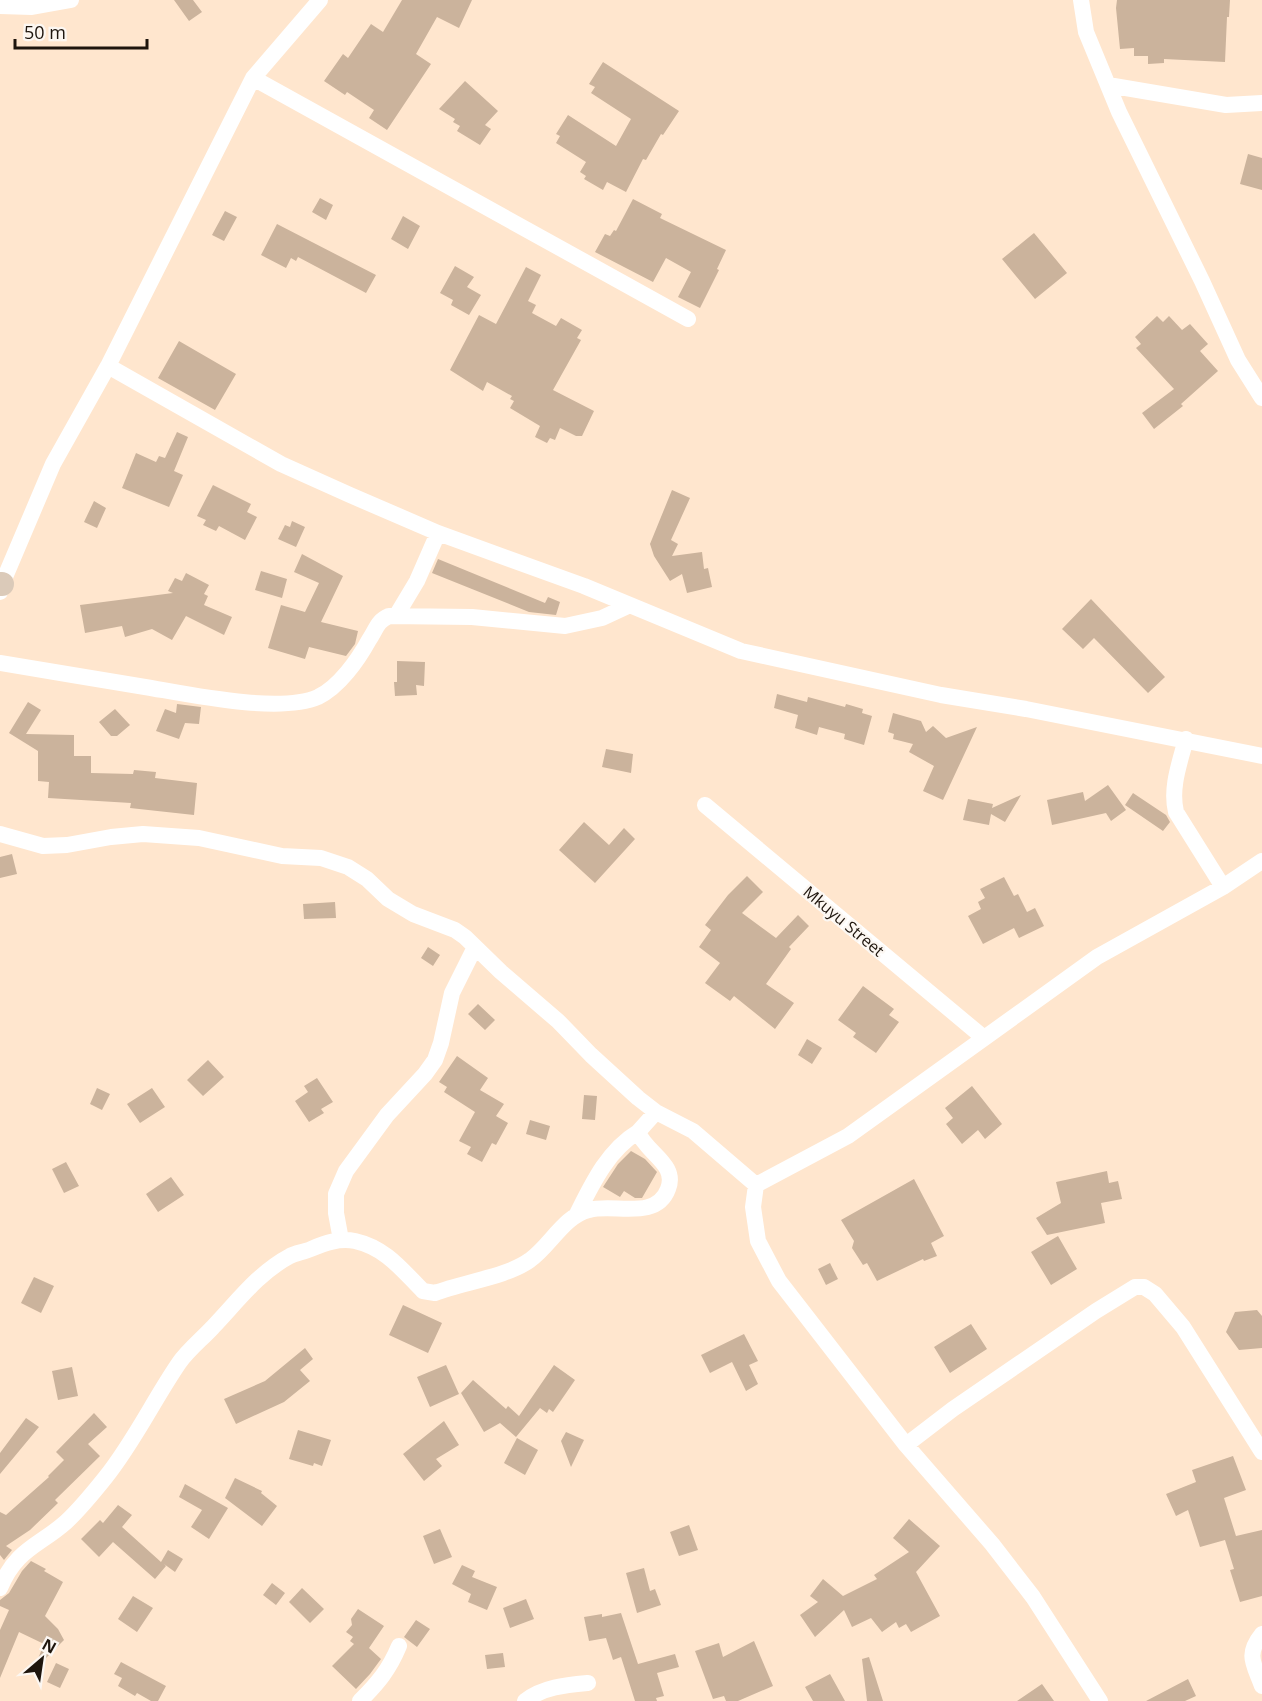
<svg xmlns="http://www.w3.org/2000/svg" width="1262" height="1701" font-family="'Open Sans',sans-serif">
  <rect width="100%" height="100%" fill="#ffe6ce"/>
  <path fill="#cbb39c" d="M174 0H193L202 12 189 21Z
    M402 0H472L459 28 437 17 416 54 431 64 387 130 369 118 374 110 347 92 345 95 324 81 343 54 348 58 371 24 383 32Z
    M1117 0H1230L1229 17H1227L1225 62 1164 59V63L1148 64V56H1134V48L1120 49 1116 8Z
    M603 62 679 111 663 135 661 134 646 160 643 159 626 192 607 182 603 190 584 179 586 176 580 172 586 162 556 143 560 136 556 134 568 115 616 146 631 119 591 93 595 87 589 84Z
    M465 81 498 111 485 125 491 129 480 145 457 131 460 126 453 122 455 119 439 109Z
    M1248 154 1262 158V190L1240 184Z
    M320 198 333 205 326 220 312 212Z
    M633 199 662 214 660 218 726 250 717 269 719 270 700 308 678 297 691 272 666 258 653 282 595 252 605 234 610 236 614 230 616 231Z
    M225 211 237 217 224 241 212 235Z
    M403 216 420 226 408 249 391 239Z
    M277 224 376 275 366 293 298 257 296 261 291 258 286 268 261 255Z
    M1034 233 1067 273 1035 299 1002 259Z
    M455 266 474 277 467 287 481 295 469 315 451 305 453 300 440 293Z
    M526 267 541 275 528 301 536 305 532 313 556 326 561 318 582 330 577 338 581 340 553 390 594 411 582 436H576L560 428 555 440 550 438 547 443 535 437 540 426 510 408 514 401 510 399 512 396 487 382 483 391 450 370 479 315 496 324Z
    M1157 316 1163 322 1169 316 1182 330 1190 324 1208 344 1200 351 1218 371 1181 404 1183 406 1154 429 1142 413 1174 389 1136 348 1141 344 1135 337Z
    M179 341 236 374 215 410 158 378Z
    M177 432 188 437 174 471 183 475 169 507 122 488 136 453 156 462 159 456 165 458Z
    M213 485 251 504 247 512 257 517 245 540 219 526 216 531 203 525 206 520 197 516Z
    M672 490 690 498 671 540 678 544 672 556 702 552 704 569 708 568 712 587 687 593 682 574 670 581 654 556 650 544Z
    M94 501 106 508 97 528 84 522Z
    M292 521 305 527 296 547 278 539 285 525 290 527Z
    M302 554 343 576 321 622 358 631 355 644 346 656 309 647 305 659 268 648 281 605 305 612 319 583 294 572Z
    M438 559 545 603 548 597 560 602 556 615 529 612 432 573Z
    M261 571 287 579 282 598 255 590Z
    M186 573 209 585 204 594 208 596 204 605 232 617 224 635 186 616 172 640 152 629 125 637 122 626 85 633 80 605 173 593 168 591 175 578 182 581Z
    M1091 599 1165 677 1148 693 1094 638 1083 649 1062 629Z
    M397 661 425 662 424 686 416 685 417 695 395 696 394 682H397Z
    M777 694 807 702 808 697 845 707 846 704 863 709 862 713 872 716 864 745 844 739 845 734 819 727 817 735 795 728 798 715 774 708Z
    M28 702 41 710 26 734 74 735V756H91V773L133 774 134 770 156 772 155 778 197 783 194 815 130 808 131 803 48 798 49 782 38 781V751L9 733Z
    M177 704 201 707 199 724 185 723 179 739 156 731 165 709 176 713Z
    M115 709 130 725 117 736H111L99 722Z
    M893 713 921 721 926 732 933 726 946 738 977 727 943 800 923 791 934 766 909 752 913 744 893 739 894 734 888 732Z
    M606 749 633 754 631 773 602 767Z
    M1108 785 1126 810 1111 821 1106 813 1052 825 1047 800 1083 792 1085 801Z
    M1133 793 1166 815 1170 822 1163 831 1125 805Z
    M1021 795 1005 822 991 814 989 825 963 820 968 799 993 804 992 808Z
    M584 822 609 845 624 828 635 839 595 883 559 850Z
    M12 854 17 874 0 878V857Z
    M747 876 763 892 742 913 776 938 798 915 809 926 789 947 791 949 766 984 794 1003 775 1029 734 996 730 1001 705 983 720 963 699 947 711 930 705 925 728 895Z
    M1004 877 1014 896 1018 894 1027 912 1035 908 1044 926 1019 938 1014 928 983 944 968 916 981 909 978 902 985 898 980 889Z
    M335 902 336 918 304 919 303 904Z
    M428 947 440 955 433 966 421 958Z
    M863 986 894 1009 889 1015 899 1022 876 1053 853 1037 856 1033 838 1020Z
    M478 1004 495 1020 485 1030 468 1014Z
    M807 1039 822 1048 812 1064 798 1055Z
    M457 1056 488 1078 480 1090 504 1104 496 1116 508 1123 496 1145 492 1143 482 1162 467 1154 471 1147 459 1141 475 1112 444 1092 447 1087 439 1082Z
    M208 1060 224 1077 203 1096 187 1080Z
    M317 1078 333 1102 321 1109 324 1113 309 1122 295 1101 308 1092 304 1086Z
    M972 1086 1002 1124 985 1139 978 1130 962 1144 946 1124 953 1118 945 1108Z
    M97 1088 110 1094 102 1110 90 1104Z
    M152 1088 165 1107 140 1123 127 1104Z
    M584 1095 597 1096 595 1120 582 1119Z
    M530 1120 550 1126 546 1140 526 1134Z
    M631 1151 645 1159 657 1172 642 1198H635L624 1191 620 1197 603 1187 618 1164Z
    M66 1162 79 1186 64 1193 52 1169Z
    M1107 1171 1109 1183 1118 1181 1122 1199 1101 1203 1105 1223 1047 1235 1036 1218 1061 1203 1056 1182Z
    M171 1177 184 1195 158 1212 146 1194Z
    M914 1179 944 1236 931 1243 937 1256 924 1261 923 1259 877 1281 867 1263 863 1265 852 1248 854 1241 841 1220Z
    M1058 1236 1077 1269 1051 1285 1031 1252Z
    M830 1263 838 1279 826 1285 818 1269Z
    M34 1277 54 1286 41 1313 21 1303Z
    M403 1305 442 1323 428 1353 389 1335Z
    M1257 1310 1262 1316V1348L1239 1350 1226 1332 1235 1312Z
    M971 1324 987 1349 950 1373 934 1347Z
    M744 1334 758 1361 749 1365 758 1384 746 1391 732 1362 710 1373 701 1355Z
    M305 1348 313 1359 300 1370 310 1381 284 1402 236 1424 224 1399 265 1381Z
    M446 1365 459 1394 430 1407 417 1377Z
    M554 1365 575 1380 553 1412 549 1409 547 1413 540 1408 516 1437 500 1423 484 1432 461 1393 473 1380 506 1409 508 1406 519 1416Z
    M72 1367 78 1396 58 1400 52 1371Z
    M94 1413 107 1427 88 1444 100 1456 55 1500 58 1503 30 1530 6 1546 12 1550 4 1560 0 1555V1512L6 1515 49 1477 48 1476 64 1460 56 1452Z
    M26 1418 39 1427 0 1474V1453Z
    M444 1421 459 1445 436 1459 442 1466 424 1481 403 1454Z
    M298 1430 331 1440 322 1466 314 1463 313 1466 289 1459Z
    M566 1432 584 1440 571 1467 561 1441Z
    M517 1438 538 1450 525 1475 504 1463Z
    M1233 1456 1246 1490 1224 1498 1236 1536 1262 1530V1596L1240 1602 1230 1570 1234 1569 1225 1540 1200 1547 1188 1510 1176 1516 1166 1494 1196 1482 1192 1470Z
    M235 1478 262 1491 261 1493 277 1506 262 1526 225 1498Z
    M185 1484 228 1508 209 1539 191 1527 202 1510 179 1497Z
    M118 1505 132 1515 122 1527 161 1562 168 1550 183 1559 175 1572 164 1564 166 1566 155 1579 113 1542 99 1557 81 1539 100 1520 103 1523Z
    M909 1519 940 1546 916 1572 940 1616 911 1632 906 1624 899 1628 896 1622 882 1632 871 1618 852 1627 844 1610 815 1637 800 1615 818 1602 810 1596 823 1579 843 1596 877 1579 874 1575 909 1552 893 1538Z
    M689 1525 698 1550 679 1556 670 1532Z
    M440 1529 452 1557 434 1564 423 1536Z
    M31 1561 46 1569 44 1571 63 1582 45 1616 58 1629 64 1640 33 1671 44 1644 19 1632 0 1678V1630L9 1610 0 1606V1600L9 1593 22 1571Z
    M462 1565 475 1571 472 1577 497 1587 487 1610 468 1602 471 1594 452 1584Z
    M644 1568 650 1591 655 1589 661 1605 637 1613 626 1573Z
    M272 1583 285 1593 276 1605 263 1595Z
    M302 1588 324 1609 310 1623 289 1602Z
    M133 1596 153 1608 137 1632 118 1619Z
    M526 1599 534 1619 510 1628 503 1608Z
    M358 1609 384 1626 369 1648 381 1659 370 1674 356 1689 332 1666 354 1644 350 1641 353 1637 346 1632 352 1625 351 1619Z
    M621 1613 638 1664 675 1654 679 1667 657 1673 664 1696 656 1698 657 1701H635L621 1657 613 1660 606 1638 589 1641 584 1617 602 1614V1617Z
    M416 1620 430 1629 417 1647 404 1637Z
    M754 1641 773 1686 738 1701H726L724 1696 713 1699 695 1651 719 1643 723 1657Z
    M503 1653 505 1667 487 1669 485 1655Z
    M869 1657 883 1701H867L862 1659Z
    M121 1662 166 1686 158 1701H151L137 1693 135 1696 118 1686 122 1678 114 1674Z
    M56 1663 69 1669 60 1688 47 1682Z
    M830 1674 845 1701H813L805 1687Z
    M1188 1679 1196 1696 1185 1701H1146Z
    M1042 1684 1054 1701H1017Z"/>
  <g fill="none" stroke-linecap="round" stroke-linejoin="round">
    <path stroke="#fff" stroke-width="16" d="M1081 0 1086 32 1119 112 1202 281 1238 360 1262 398
      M0 6 32 7 71 0
      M253 78 688 319
      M1108 85 1226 105 1262 103
      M108 366 281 464 350 495 438 533 584 586 741 651 941 695 1026 709 1262 756
      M0 592 2 584 53 464 108 366 253 78 320 0
      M396 616 417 581 438 533
      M0 663C48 671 97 679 145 687 187 694 279 714 318 697 339 687 358 660 369 640 376 630 377 621 389 616L472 617 565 626 602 618 630 605
      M1186 739C1180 762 1170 788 1176 812L1223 887
      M705 805 984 1038
      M0 834 43 846 67 845 111 837 143 834 199 838 282 856 321 858 348 867 367 879 388 899 413 914 455 930 465 937 501 972 558 1021 591 1055 638 1098 656 1112 693 1131 756 1185
      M577 1214C592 1184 608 1150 638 1132
      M341 1240 336 1213V1194L346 1171 387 1115 425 1074 435 1060 441 1043 452 993 475 947
      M906 1445 953 1409 1096 1311 1135 1287H1144L1155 1294 1183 1327 1262 1452
      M0 1588C16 1549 39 1546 66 1522 80 1509 93 1493 105 1478 134 1442 153 1401 179 1363 188 1350 202 1339 213 1327 237 1302 258 1273 290 1256 296 1253 304 1252 311 1249 325 1243 339 1238 355 1241 386 1248 402 1270 423 1291L435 1293C463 1282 507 1277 530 1260 550 1246 564 1216 589 1210 614 1203 656 1221 668 1189 678 1164 646 1153 638 1132L656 1112
      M1262 1634C1245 1655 1254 1664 1262 1686
      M360 1701C378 1683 389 1670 399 1646
      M525 1701C543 1687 566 1685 588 1683
      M1100 1701 1033 1597 992 1544 906 1445 779 1281 758 1241 753 1207 756 1185 848 1136 1097 957 1223 887 1262 861"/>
    <path stroke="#dbcab9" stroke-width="24" d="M0 584H2"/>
  </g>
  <g text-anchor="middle" stroke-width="4.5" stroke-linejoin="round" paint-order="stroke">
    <g font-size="16" fill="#1e150d" stroke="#fcf7f2">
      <text transform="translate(844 921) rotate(40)" y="6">Mkuyu Street</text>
    </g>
  </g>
  <g transform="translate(42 1659) rotate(29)" stroke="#fcf7f2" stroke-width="4.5" paint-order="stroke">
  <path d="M0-4.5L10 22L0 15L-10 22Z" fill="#1e150d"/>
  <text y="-9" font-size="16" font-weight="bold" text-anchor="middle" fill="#1e150d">N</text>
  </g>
  <path d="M15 39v9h132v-9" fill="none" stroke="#1e150d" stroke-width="3"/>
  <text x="24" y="39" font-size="18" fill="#1e150d" stroke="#fcf7f2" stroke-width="4.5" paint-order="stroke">50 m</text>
</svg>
